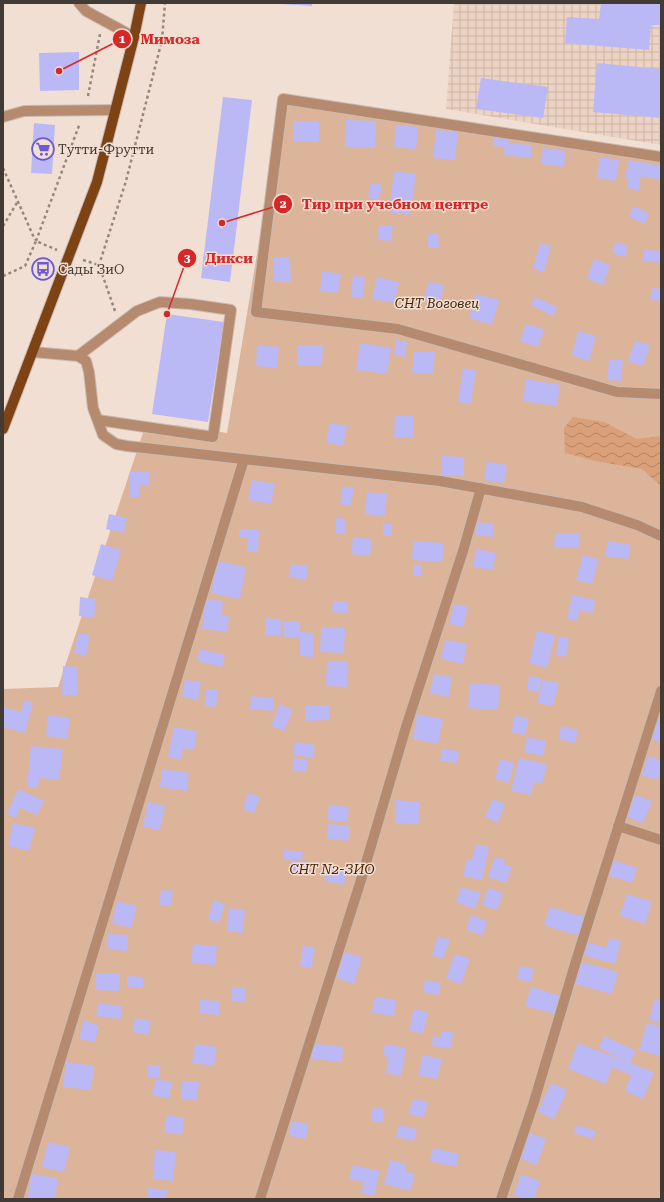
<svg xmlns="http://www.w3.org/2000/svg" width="664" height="1202" font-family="'Roboto Serif',serif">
  <defs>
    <pattern id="industrial-grid" width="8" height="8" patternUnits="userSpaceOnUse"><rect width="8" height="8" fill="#edd3c3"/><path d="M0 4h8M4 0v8" fill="none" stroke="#ccb6a8"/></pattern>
    <pattern id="water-waves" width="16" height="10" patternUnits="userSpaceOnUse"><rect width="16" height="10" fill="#daa079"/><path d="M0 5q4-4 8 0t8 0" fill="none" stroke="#b28364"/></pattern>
  </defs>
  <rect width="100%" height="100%" fill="#f2dfd3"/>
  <path fill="url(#industrial-grid)" d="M454 3H661V145L446 109Z"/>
  <path fill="#dcb49a" d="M283 99 661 157V1199H3V689L58 687 146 424 176 425 227 433Z"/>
  <path fill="url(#water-waves)" d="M573 417 604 422 637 439 661 436V486L642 469 596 461 565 453 564 428Z"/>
  <path fill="#bbb8f6" d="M280 3H312V6L280 4Z
    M601 3H661V25H651L649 50 565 43 567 17 599 19Z
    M79 52V90L40 91 39 53Z
    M597 63 661 69V118L593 112Z
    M481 78 548 87 543 118 476 109Z
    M223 97 252 100 230 282 201 278Z
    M346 120 376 121 375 148 345 147Z
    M293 121 319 122V142L293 141Z
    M34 123 55 125 52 174 31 173Z
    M396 125 418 127 416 149 394 147Z
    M436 130 458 132 455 160 433 158Z
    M494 135 510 136 509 143 531 145V158L504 155 505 147 493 146Z
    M543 148 566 151 564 167 541 164Z
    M600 157 619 160 616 181 597 178Z
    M629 160 661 166V180L641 176 639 191 627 188 629 179 625 178Z
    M394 171 416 174 410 215 389 212Z
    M371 183 382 185 379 200 368 198Z
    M633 206 649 213 645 224 629 217Z
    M379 225 393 226 391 241 378 240Z
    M438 233 439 248H428V234Z
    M616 242 628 246 625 257 612 253Z
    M540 243 551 246 544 272 533 269Z
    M644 250 661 251V263L643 261Z
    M290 257 291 282H274L273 258Z
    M594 259 610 265 603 285 587 279Z
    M322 271 341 274 338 293 320 291Z
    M353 276 365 277 363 298 351 297Z
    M377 277 399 282 394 303 372 299Z
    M428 282 444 285 439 305 424 301Z
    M652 288 661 289V301L650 300Z
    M476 294 499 300 492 325 469 318Z
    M535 297 557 307 553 316 531 305Z
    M167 314 224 322 208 422 152 414Z
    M526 324 544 329 538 347 520 341Z
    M578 331 596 336 589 361 572 356Z
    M396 340 407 342 405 357 394 355Z
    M635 341 650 345 643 366 628 361Z
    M360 343 391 348 387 374 356 370Z
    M257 345 279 347 277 368 256 366Z
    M297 345H323L322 365H297Z
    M414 351 435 352 433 374 412 373Z
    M609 360H623L621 381 607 380Z
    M463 368 476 370 471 404 458 402Z
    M526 379 560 385 557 406 523 401Z
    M395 416H414L413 438 394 437Z
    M330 423 347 426 343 446 326 442Z
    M442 456 464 457V476L441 475Z
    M487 462 507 465 504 483 484 480Z
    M130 472H149V485H139V497H130Z
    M252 480 275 484 271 504 248 500Z
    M343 486 354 488 350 506 340 504Z
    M367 492 387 494 385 516 365 514Z
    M109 514 127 518 124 533 106 529Z
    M336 518 346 519 345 534 335 533Z
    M477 522 494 524 493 537 476 535Z
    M383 524H392V536L383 535Z
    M239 529 259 530 258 552H247L248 538H239Z
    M555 534H579V547H554Z
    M353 537 372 539 370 556 351 554Z
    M413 541 444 543 442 562 412 560Z
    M608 541 631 545 628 559 605 556Z
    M101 544 121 550 112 581 92 575Z
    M476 549 496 553 493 570 473 567Z
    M583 555 599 559 592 584 576 580Z
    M217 561 246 567 240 599 211 593Z
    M291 564 308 566 306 580 289 577Z
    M414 565H422V576H413Z
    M572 595 595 600 593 613 579 611 577 621 567 619Z
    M80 597 96 599 94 618 79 616Z
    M205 599 223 601 222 615 229 616 227 632 202 629Z
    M333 601 348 602 347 613 332 612Z
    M454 604 468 607 463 627 449 624Z
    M265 618 281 619V635H265Z
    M283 622H300V632L313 633V657L300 656V637H284Z
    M321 627 345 628 344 653 320 652Z
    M537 631 555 635 547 668 529 663Z
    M78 633 90 635 86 656 74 653Z
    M559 636 569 638 566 657 556 655Z
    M445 640 467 644 463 664 441 659Z
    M200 649 225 655 222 667 197 661Z
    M327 661H348L347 687 326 686Z
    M63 666 78 667 77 695H62Z
    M434 674 452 677 449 697 430 693Z
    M529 676 542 678 539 692 527 690Z
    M185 680 201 682 198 700 182 697Z
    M543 680 559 683 553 706 537 703Z
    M470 683 500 685 498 710 468 708Z
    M206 689 218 690 216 707 205 706Z
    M251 696 273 698V711L250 709Z
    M24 700 33 703 25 733 3 727V707L21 712Z
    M280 704 293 710 284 731 271 726Z
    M329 705V720L305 721V706Z
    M659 712H661V742L652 740Z
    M417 714 443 719 438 744 413 739Z
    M48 715 70 718 67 739 46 736Z
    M515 715 529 719 525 735 511 732Z
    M561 726 578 730 575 743 559 739Z
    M174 727 197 731 194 750 183 748 181 760 168 757Z
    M527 737 546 741 543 756 524 752Z
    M295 742 315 745 313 758 293 755Z
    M31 746 63 749 59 780 39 778 38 788 27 787Z
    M442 749 459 751 457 763 440 761Z
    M648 756 661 760V767L657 780 642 775Z
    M294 758 308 760 306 772 292 770Z
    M519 758 547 764 542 784 534 782 531 795 511 791Z
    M500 759 514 763 509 783 495 779Z
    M162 769 189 773 187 791 160 787Z
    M18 789 44 801 37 815 20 808 16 818 7 814Z
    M248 793 260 797 254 813 243 809Z
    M632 794 652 801 643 823 624 816Z
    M493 799 505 804 498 823 485 817Z
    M396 800 420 802 419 824 395 823Z
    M148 802 165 806 160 830 143 827Z
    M329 805 349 807 347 822 327 820Z
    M13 823 35 828 29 851 8 846Z
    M328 824 350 826 348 841 327 839Z
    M476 844 489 847 482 880 463 876 467 859 472 860Z
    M284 850 303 852 302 860 283 859Z
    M495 857 505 860 504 864 512 867 506 883 488 877Z
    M291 860 310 863 309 873 290 870Z
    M612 860 637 868 632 883 607 875Z
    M327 867 347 871 344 885 325 881Z
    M461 887 481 893 475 909 456 902Z
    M488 888 503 893 497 910 482 905Z
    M161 890 173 891 171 906 159 905Z
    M627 894 652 902 645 924 620 916Z
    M214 900 225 904 219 923 208 919Z
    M117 901 137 906 131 928 112 923Z
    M550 907 584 917 579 936 544 925Z
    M229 908 245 910 243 933 227 931Z
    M471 915 487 921 483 935 466 930Z
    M108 934 128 935 127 951 107 949Z
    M438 936 450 940 443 959 432 955Z
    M609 938 621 941 615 964 583 955 587 942 606 948Z
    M193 944 217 946 215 965 191 963Z
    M303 946 315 948 312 968 300 966Z
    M344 952 362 957 354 984 336 978Z
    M455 954 470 959 461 984 446 979Z
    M581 962 618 972 612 994 575 984Z
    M520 966 534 969 531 982 517 979Z
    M96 973 120 974 119 991 95 990Z
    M127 976 143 977V988L127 987Z
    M425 980 441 983 439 995 423 992Z
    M232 987 246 988 245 1001H232Z
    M531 987 560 996 555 1014 525 1006Z
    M375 997 396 1000 394 1016 372 1013Z
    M655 999 661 1000V1023L649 1020Z
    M200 1000 220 1001 219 1015 199 1013Z
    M98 1003 122 1006 121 1019 96 1016Z
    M414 1009 428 1012 423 1034 409 1030Z
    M135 1018 151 1021 148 1035 133 1032Z
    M84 1020 99 1026 95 1042 79 1039Z
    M647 1023 661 1027V1049L659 1056 639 1050Z
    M441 1031 453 1032 451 1048 432 1046 433 1036 441 1037Z
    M604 1036 636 1051 630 1063 654 1072 643 1099 625 1091 631 1075 612 1067 606 1084 568 1069 578 1043 627 1062 599 1048Z
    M309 1043 343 1047 342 1062 307 1058Z
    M195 1044 217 1047 214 1066 192 1063Z
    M385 1044 406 1048 401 1076 386 1073 389 1057 383 1056Z
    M423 1055 442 1059 437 1079 418 1075Z
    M66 1062 94 1066 91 1090 63 1087Z
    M148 1065H160V1078L148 1077Z
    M156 1079 172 1082 169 1099 152 1095Z
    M182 1081 199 1082 197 1100 181 1099Z
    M551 1083 567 1090 554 1119 538 1112Z
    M413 1099 428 1102 424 1117 409 1114Z
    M373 1107 385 1109 382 1123 371 1121Z
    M167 1115 184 1118 182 1135 164 1132Z
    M292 1121 308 1124 306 1139 289 1136Z
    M399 1125 417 1129 414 1141 396 1137Z
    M577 1125 596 1131 593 1139 574 1133Z
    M526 1131 546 1139 537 1165 517 1158Z
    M48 1142 70 1147 64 1172 42 1167Z
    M433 1148 459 1154 456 1167 430 1161Z
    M155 1150 176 1152 173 1181 153 1179Z
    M390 1160 406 1164 405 1171 415 1174 410 1191 384 1184Z
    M353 1165 380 1171 374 1196 361 1193 364 1182 349 1179Z
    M32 1174 58 1178 55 1199H27Z
    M521 1174 540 1181 534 1199H525L514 1195Z
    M148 1188 167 1190 166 1199H147Z"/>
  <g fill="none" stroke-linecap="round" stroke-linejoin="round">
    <g stroke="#cbbbb0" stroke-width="12">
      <path id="minor" d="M79 3 86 11 134 37
        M3 117 24 111 115 110
        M661 157 283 99 256 312 398 329 617 392 661 394
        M33 352 78 356 86 361 89 372 93 408 103 435 116 444 127 446 440 481 582 507 637 525 661 536
        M78 356 137 311 160 302 190 304 231 310 213 437 98 420
        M618 826 661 840
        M18 1199 244 459
        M260 1199 361 880 406 727 463 551 481 488
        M501 1199 533 1105 576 961 661 691"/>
    </g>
    <g stroke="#cbbbb0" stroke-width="12">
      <path id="major" d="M3 429 97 182 134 37 141 3"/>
    </g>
    <path stroke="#958880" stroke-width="2.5" stroke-dasharray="3 3" stroke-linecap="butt" d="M88 96 100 34
      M3 168 35 240
      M3 226 18 201
      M36 241 80 123
      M83 260 99 265
      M3 276 25 266 36 241 57 250
      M115 311 99 265 126 181 162 40 165 3"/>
    <use href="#minor" stroke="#b58a6e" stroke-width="10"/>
    <use href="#major" stroke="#7e4314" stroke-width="10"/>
  </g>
  <defs>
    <g id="supermarket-ring" transform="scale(1.15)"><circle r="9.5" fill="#f2dfd3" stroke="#6d5ad3" stroke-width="1.5"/><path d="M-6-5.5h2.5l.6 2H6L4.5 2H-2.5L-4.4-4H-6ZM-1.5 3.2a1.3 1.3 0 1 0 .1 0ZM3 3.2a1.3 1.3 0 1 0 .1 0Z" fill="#6d5ad3"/></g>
    <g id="bus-ring" transform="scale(1.15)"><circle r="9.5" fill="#f2dfd3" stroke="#6d5ad3" stroke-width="1.5"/><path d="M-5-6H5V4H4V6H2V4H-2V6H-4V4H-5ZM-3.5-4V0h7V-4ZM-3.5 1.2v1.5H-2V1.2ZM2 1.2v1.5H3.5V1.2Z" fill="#6d5ad3"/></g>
  </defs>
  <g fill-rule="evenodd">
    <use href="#supermarket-ring" x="43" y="149"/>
    <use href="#bus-ring" x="43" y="269"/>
  </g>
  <g text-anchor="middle" stroke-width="3" stroke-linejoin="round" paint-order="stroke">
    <g font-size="13" fill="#413a35" stroke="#f2dfd3" text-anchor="start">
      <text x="58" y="154">Тутти-Фрутти</text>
      <text x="58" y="274">Сады ЗиО</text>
    </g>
    <g font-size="13" font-style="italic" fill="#462002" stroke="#f2dfd3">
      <text x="437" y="308">СНТ Воговец</text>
      <text x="332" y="874">СНТ N2-ЗИО</text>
    </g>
  </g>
  <path fill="none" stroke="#d62828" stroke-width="1.5" d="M59 71L122 39M222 223L283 204M167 314L187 258"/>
  <g fill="#d62828" stroke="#f2dfd3" stroke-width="1.5">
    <circle cx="59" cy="71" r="4"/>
    <circle cx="222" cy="223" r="4"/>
    <circle cx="167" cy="314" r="4"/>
    <circle cx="122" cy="39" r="10"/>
    <circle cx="283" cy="204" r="10"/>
    <circle cx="187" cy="258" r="10"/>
  </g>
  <g font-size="12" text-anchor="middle" font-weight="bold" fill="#fff">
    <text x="122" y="43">1</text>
    <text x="283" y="208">2</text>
    <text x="187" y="262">3</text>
  </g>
  <g font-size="14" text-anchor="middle" font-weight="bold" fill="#d62828" stroke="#f2dfd3" stroke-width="3" stroke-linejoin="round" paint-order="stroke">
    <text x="170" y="44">Мимоза</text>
    <text x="395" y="209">Тир при учебном центре</text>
    <text x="229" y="263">Дикси</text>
  </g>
  <rect width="664" height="1202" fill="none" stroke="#413a35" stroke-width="8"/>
</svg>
